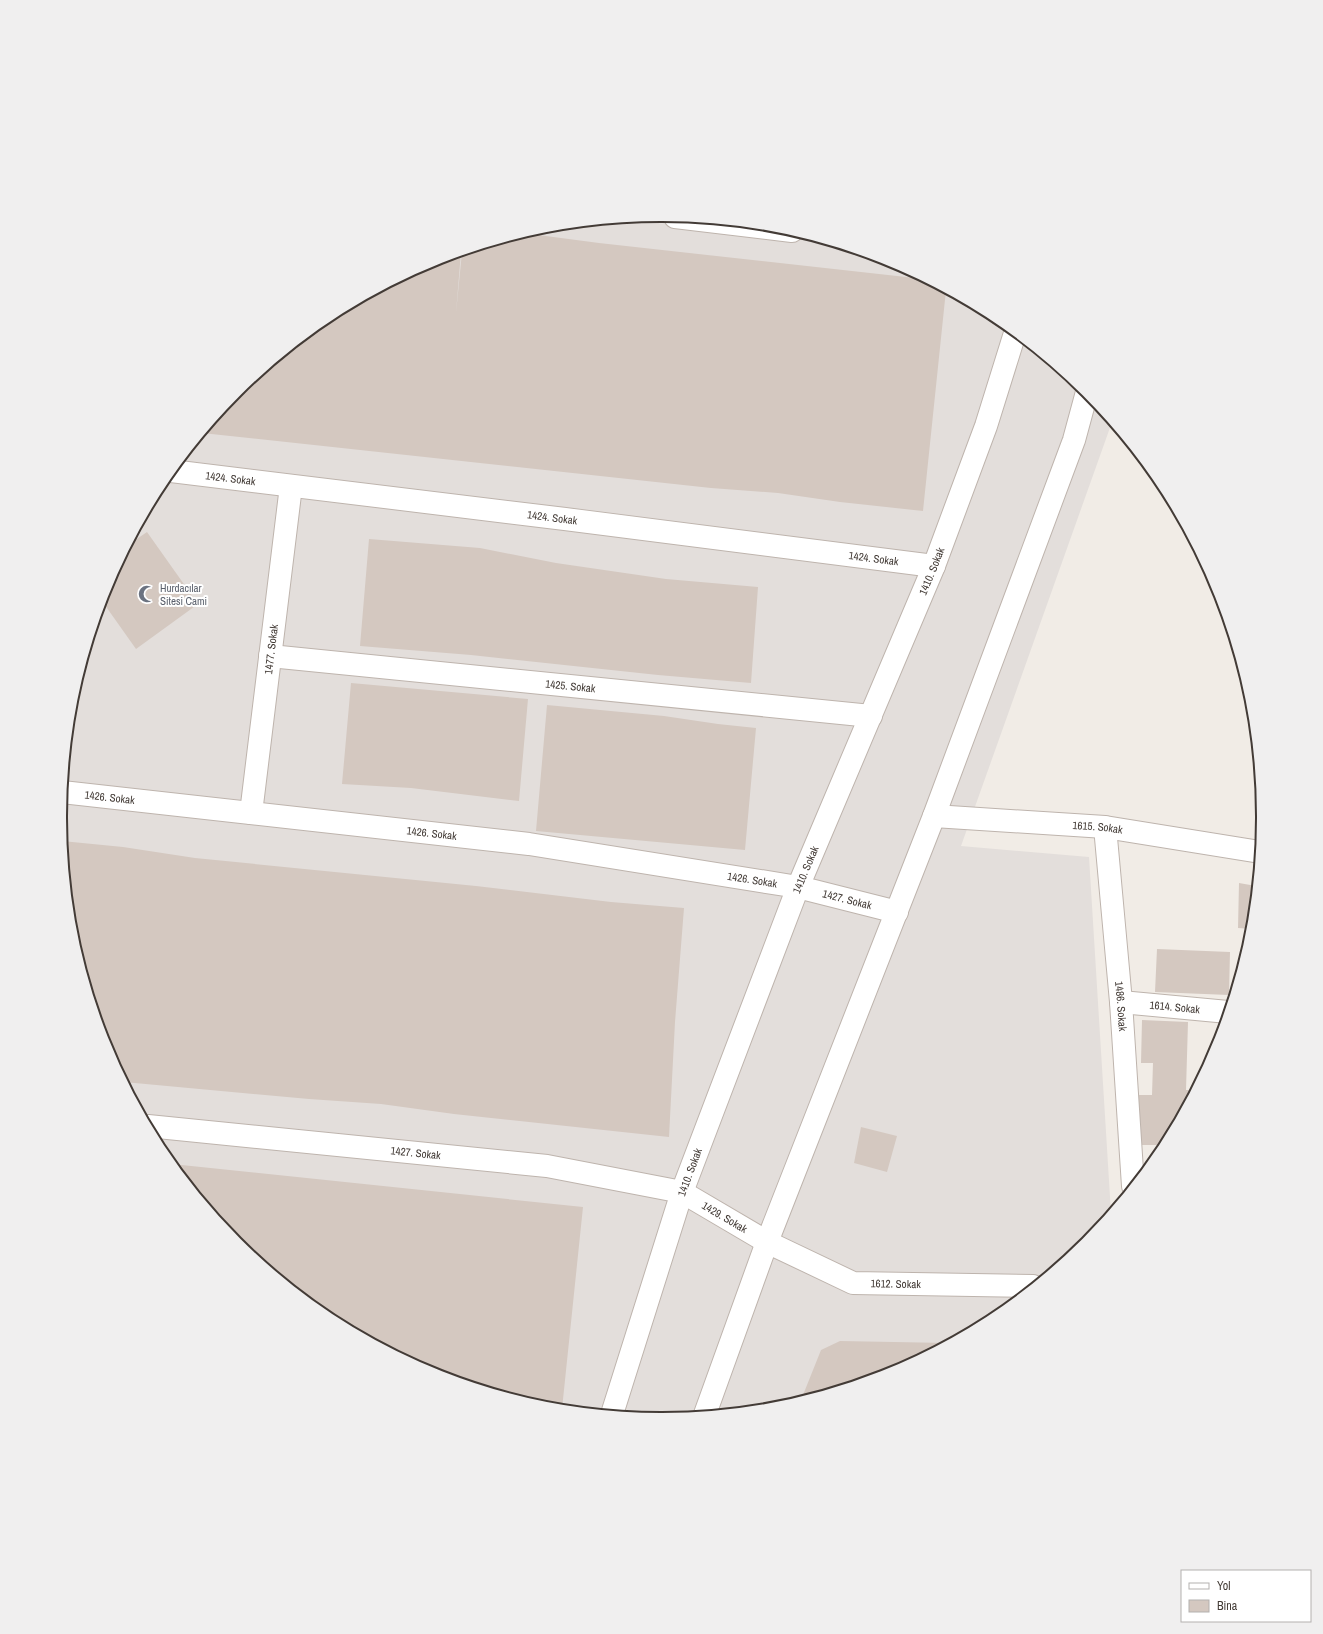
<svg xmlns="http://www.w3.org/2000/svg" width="1323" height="1634" font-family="'Archivo Narrow',sans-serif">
  <rect width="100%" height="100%" fill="#f1ece6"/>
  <path fill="#e3dedb" d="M662 216 779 227 892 261 996 317 1087 392 1112 422 961 846 1089 857 1111 1213 1087 1242 995 1317 891 1373 779 1407 661 1418 544 1407 327 1317 236 1242 161 1151 106 1047 72 934 60 817 72 699 106 587 162 483 236 392 328 317 432 261 544 227Z"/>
  <path fill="#d4c8c0" d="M523 233 599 243 924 279 946 290 923 511 840 502 778 493 711 488 202 433 236 392 328 317 432 261 461 252 456 313 462 252Z
    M147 532 198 604 136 649 102 601 106 587 128 545Z
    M369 539 480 548 556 563 666 579 758 587 751 683 658 675 471 655 360 646Z
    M351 683 528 699 519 801 411 788 342 784Z
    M547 705 664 716 718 724 756 728 745 850 536 831Z
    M62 841 123 847 195 858 476 886 611 902 684 908 675 1022 669 1137 454 1114 381 1104 309 1099 124 1082 106 1047 72 934Z
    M1239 883 1256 886 1252 929 1238 928Z
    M1157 949 1230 952 1229 995 1155 992Z
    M1242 949H1247L1241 969H1240Z
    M1142 1020 1188 1022 1186 1090H1194L1165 1145H1137L1138 1095H1152L1153 1063H1141Z
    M861 1127 897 1136 887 1172 854 1163Z
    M172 1164 583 1207 562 1409 544 1407 431 1373 327 1317 236 1242Z
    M987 1316H997L987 1322Z
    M840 1341 948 1343 891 1373 801 1400 821 1350Z"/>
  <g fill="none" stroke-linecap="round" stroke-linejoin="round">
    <g stroke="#beb4ad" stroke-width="24">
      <g id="minor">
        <path d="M675 217 792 231"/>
        <path id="s1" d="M171 471 565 519 934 566"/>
        <path id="s2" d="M270 656 871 716"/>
        <path id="s3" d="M62 792 529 844 798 887 897 912"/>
        <path id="s4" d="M251 813 291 486"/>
        <path id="s5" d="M934 816 1105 827 1260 852"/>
        <path id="s6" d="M1105 827 1121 1002 1133 1186"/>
        <path id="s7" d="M1121 1002 1228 1012"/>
        <path id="s8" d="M148 1126 547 1166 682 1192 767 1242 853 1283 1033 1286"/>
      </g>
    </g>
    <g stroke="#beb4ad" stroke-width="24">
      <g id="tertiary">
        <path id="s9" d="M612 1414 682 1192 798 887 934 566 986 426 1015 333"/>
        <path d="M705 1414 767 1242 934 816 1074 440 1087 392"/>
      </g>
    </g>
    <use href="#minor" stroke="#fff" stroke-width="22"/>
    <use href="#tertiary" stroke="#fff" stroke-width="22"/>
  </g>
  <defs>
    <g id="mosque-bare" transform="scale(1.38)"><path d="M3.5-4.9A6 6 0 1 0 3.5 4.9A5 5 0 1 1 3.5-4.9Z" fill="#6b7280" stroke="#fff" stroke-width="2.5" paint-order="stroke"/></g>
  </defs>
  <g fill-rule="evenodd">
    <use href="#mosque-bare" x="147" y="594"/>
  </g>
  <g text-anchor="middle" stroke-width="4" stroke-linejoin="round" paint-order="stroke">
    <g font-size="11" fill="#433b36" stroke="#fff">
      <text dy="4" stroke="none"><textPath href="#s1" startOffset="60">1424. Sokak</textPath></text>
      <text dy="4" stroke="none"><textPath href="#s1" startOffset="384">1424. Sokak</textPath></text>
      <text dy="4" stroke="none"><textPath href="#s1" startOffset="708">1424. Sokak</textPath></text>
      <text dy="4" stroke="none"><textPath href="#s9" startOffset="902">1410. Sokak</textPath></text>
      <text dy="4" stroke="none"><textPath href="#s4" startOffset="165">1477. Sokak</textPath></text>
      <text dy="4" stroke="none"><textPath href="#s2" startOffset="302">1425. Sokak</textPath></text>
      <text dy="4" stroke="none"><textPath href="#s3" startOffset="48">1426. Sokak</textPath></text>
      <text dy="4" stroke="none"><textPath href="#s5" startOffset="164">1615. Sokak</textPath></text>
      <text dy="4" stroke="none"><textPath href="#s3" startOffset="372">1426. Sokak</textPath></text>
      <text dy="4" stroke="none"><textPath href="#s9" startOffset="578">1410. Sokak</textPath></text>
      <text dy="4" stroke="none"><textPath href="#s3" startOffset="696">1426. Sokak</textPath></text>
      <text dy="4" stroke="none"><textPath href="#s3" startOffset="793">1427. Sokak</textPath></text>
      <text dy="4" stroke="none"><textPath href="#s6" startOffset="180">1486. Sokak</textPath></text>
      <text dy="4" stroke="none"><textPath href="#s7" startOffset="54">1614. Sokak</textPath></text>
      <text dy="4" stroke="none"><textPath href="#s8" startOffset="269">1427. Sokak</textPath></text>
      <text dy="4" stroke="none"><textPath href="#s9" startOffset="254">1410. Sokak</textPath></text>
      <text dy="4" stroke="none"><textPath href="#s8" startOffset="588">1429. Sokak</textPath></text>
      <text dy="4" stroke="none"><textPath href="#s8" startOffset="775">1612. Sokak</textPath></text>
    </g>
    <g font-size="11" fill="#5b616d" stroke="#fff" text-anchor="start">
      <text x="160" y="592">Hurdacılar<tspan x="160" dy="13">Sitesi Cami</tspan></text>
    </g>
  </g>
  <path d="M0 0H1323V1634H0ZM661 222H662A594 594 0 0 1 1256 816V818A594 594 0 0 1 662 1412H661A594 594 0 0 1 67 818V816A594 594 0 0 1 661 222Z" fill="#f0efef" fill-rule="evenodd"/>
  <path fill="none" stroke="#433b36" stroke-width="2" d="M661 222H662A594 594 0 0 1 1256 816V818A594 594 0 0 1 662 1412H661A594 594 0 0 1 67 818V816A594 594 0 0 1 661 222Z"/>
  <rect x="1181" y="1570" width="130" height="52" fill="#ffffff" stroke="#b4b1af"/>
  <rect x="1189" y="1583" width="20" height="6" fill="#ffffff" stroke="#b4b1af"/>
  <text x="1217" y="1590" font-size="12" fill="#433b36">Yol</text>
  <rect x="1189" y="1600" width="20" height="12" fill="#d4c8c0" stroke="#b4b1af"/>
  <text x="1217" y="1610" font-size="12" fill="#433b36">Bina</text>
</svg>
